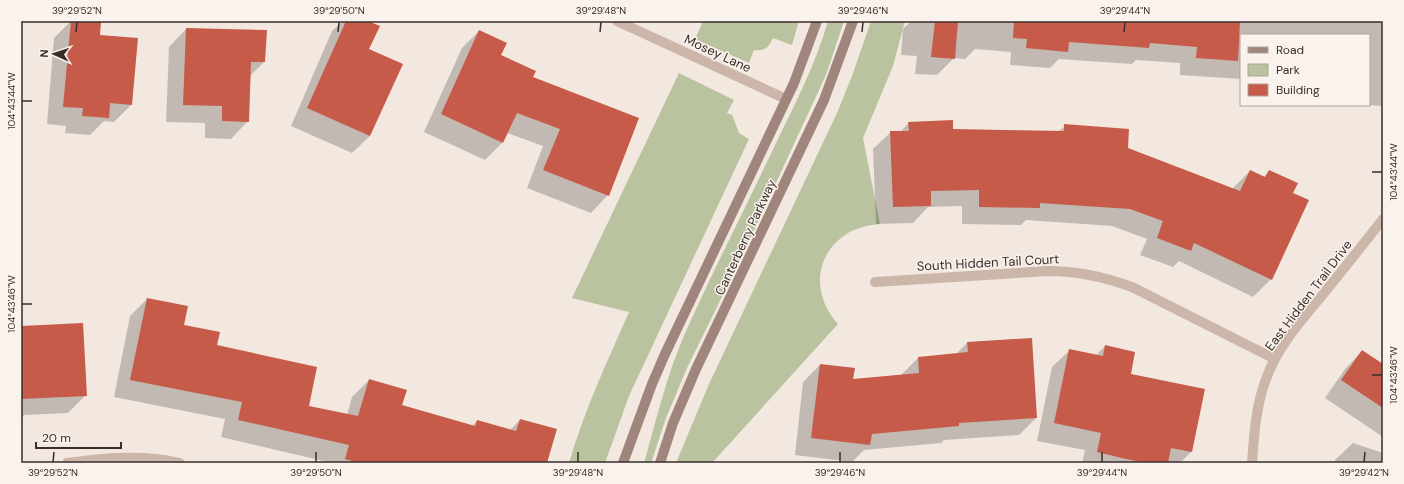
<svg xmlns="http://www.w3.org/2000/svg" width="1404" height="484" font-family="'DM Sans',sans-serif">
<rect width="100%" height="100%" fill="#f3e8df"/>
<g fill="#bac39f">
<path d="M703 21H799L792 45 773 38C768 48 766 51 754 50L749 63 695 39Z"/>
<path d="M828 21H844L826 75 743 254 687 368 666 418 651 463H644C656 421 666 378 683 338 712 272 746 207 777 141 796 102 816 63 828 21Z"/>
<path d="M871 21H905L893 66 863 138 880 224C868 225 855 228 845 235 813 257 813 297 838 324L712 463H676L709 384 837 113 852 76Z"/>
<path d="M679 73 734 100 727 113 732 115 739 133 749 139 629 396 605 463H569C584 411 607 362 629 312L572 298Z"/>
</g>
<g fill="#0003">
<path d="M71 21 100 23 99 36 131 105 114 122 104 121 90 135 65 133 66 126 47 124 54 38Z"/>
<path d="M343 21H365L368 49 370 136 352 153 291 126 332 31Z"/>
<path d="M911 21H1383V106L1369 105V35H1241V79L1180 75V63L1136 60 1132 64 1059 59 1050 68 1010 65 1011 52 975 49 965 59 954 58 937 75 915 74 917 56 901 55 903 29Z"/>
<path d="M186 29 264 62 249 77 248 121 231 139 205 138V123L166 122 169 47Z"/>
<path d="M479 31 500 56 532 77 608 195 591 213 527 188 543 146 507 133 502 143 485 160 424 132 462 48Z"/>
<path d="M909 123 952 130 1059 131 1065 126 1232 189 1250 171 1263 178 1269 172 1292 193 1271 279 1253 297 1179 261 1173 267 1140 255 1147 239 1112 226 1026 220 1021 225 962 224V206L928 207 913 223 876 224 873 149 891 132H900Z"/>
<path d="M147 299 183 325 216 346 308 407 347 415 352 397 369 380 401 406 472 426 477 421 510 430 520 420 546 463H332L221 437 225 419 114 397 130 316Z"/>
<path d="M21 327 86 395 68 413 24 415 21 418Z"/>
<path d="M967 343 1036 418 1019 435 944 440 941 443 864 450 852 462 795 455 803 382 820 365 854 368 852 380 901 375 918 358 956 354Z"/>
<path d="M1105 346 1130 374 1204 390 1191 452 1180 463H1082L1085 450 1037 441 1052 367 1070 350 1096 355Z"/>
<path d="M1362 351 1381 364 1383 361V437L1325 398 1345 369Z"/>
<path d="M1353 443 1383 453V463H1334L1335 460Z"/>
</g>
<g fill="#c65b4a">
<path d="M71 21 101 22 100 35 138 38 132 105 110 103 109 118 82 116 83 108 63 107Z"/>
<path d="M346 21H368L380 26 369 49 403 64 370 136 307 108Z"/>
<path d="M935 21H958L955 59 931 57Z"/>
<path d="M1014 21H1240L1238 61 1196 58 1197 47 1150 43 1149 48 1069 42 1068 52 1026 48 1027 39 1013 38Z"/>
<path d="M186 28 267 30 265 62H251L249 122 222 121V106L183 105Z"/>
<path d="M479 30 507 43 501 55 536 71 533 77 639 118 609 196 543 170 560 129 517 113 503 143 441 114Z"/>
<path d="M953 120V129L1064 131V124L1129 129 1128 148 1240 191 1250 170 1265 177 1269 170 1298 183 1293 193 1309 200 1272 280 1194 243 1191 251 1157 238 1163 221 1130 209 1040 203V208L979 207V190L931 191V206L893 207 890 131H909L908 122Z"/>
<path d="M147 298 188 306 184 325 220 332 217 345 317 367 309 406 358 416 369 379 407 390 402 405 475 426 477 420 516 431 520 419 557 429 547 463H359L345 459 349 445 238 420 242 402 130 380Z"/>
<path d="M83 323 87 396 21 399V326Z"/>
<path d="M1032 338 1037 418 959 423V426L872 434 870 445 811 438 820 364 855 368 853 379 919 373 918 357 968 352 967 342Z"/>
<path d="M1105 345 1135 352 1131 374 1205 389 1192 452 1171 448 1168 463H1146L1126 459 1097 452 1101 433 1054 423 1069 349 1103 356Z"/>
<path d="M1362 350 1383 364V408L1341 380Z"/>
</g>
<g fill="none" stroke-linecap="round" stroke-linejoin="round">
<g stroke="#ccb6aa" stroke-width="10">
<path d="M617 21 786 99"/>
<path d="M875 282 1048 271C1077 271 1105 277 1132 287L1275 359"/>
<path d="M67 463C105 458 142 454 180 463"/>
<path d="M1252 463C1254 435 1256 405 1266 379 1277 348 1299 323 1320 298 1341 272 1362 246 1383 219"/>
</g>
<g stroke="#9f857c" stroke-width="10">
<path d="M623 463 652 384 665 354 794 83 817 21"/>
<path d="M660 463 673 423 696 369 824 100 853 21"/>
</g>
</g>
<path fill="none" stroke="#392d2a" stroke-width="1.5" d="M76 32 77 22M338 32 339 22M600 32 601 22M862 32 863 22M1124 32 1125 22M22 101H32M1372 172H1382M22 304H32M1372 375H1382M53 462 54 452M316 462V452M578 462V452M840 462V452M1102 462V452M1364 462 1365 452"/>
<g text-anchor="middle" stroke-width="3" stroke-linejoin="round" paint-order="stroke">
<g font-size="13" fill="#392d2a" stroke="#faf2ec">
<text transform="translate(718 53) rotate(25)" y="5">Mosey Lane</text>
<text transform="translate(745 237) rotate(-65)" y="5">Canterberry Parkway</text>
<text transform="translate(988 262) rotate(-3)" y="5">South Hidden Tail Court</text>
<text transform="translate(1308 295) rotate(-53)" y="5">East Hidden Trail Drive</text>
</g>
</g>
<rect width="1404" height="484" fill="none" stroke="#faf2ec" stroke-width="44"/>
<rect x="1240" y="34" width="130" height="72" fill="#faf2ec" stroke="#ada39e"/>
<rect x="1248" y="47" width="20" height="6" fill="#9f857c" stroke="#ada39e"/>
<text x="1276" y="54" font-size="12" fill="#392d2a">Road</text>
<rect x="1248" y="64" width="20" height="12" fill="#bac39f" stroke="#ada39e"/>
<text x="1276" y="74" font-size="12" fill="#392d2a">Park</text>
<rect x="1248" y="84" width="20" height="12" fill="#c65b4a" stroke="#ada39e"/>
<text x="1276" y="94" font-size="12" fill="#392d2a">Building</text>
<g transform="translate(54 54) rotate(273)" stroke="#faf2ec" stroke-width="3" paint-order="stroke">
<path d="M0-3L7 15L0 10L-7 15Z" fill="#392d2a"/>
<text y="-6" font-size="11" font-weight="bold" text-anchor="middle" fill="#392d2a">N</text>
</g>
<path d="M36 442v6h85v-6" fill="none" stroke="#392d2a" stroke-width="2"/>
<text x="42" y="442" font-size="12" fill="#392d2a" stroke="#faf2ec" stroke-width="3" paint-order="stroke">20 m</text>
<rect x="22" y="22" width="1360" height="440" fill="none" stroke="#392d2a" stroke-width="1.5"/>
<g font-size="10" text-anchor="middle" fill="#392d2a">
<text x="77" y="14">39°29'52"N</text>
<text x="339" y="14">39°29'50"N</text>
<text x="601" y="14">39°29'48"N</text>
<text x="863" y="14">39°29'46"N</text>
<text x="1125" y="14">39°29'44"N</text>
<text transform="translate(11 101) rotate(-90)" y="4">104°43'44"W</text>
<text transform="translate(1393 172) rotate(-90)" y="4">104°43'44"W</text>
<text transform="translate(11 304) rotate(-90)" y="4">104°43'46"W</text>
<text transform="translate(1393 375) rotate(-90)" y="4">104°43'46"W</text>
<text x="53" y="476">39°29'52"N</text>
<text x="316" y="476">39°29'50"N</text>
<text x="578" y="476">39°29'48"N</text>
<text x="840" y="476">39°29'46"N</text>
<text x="1102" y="476">39°29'44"N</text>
<text x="1364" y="476">39°29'42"N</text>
</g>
</svg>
